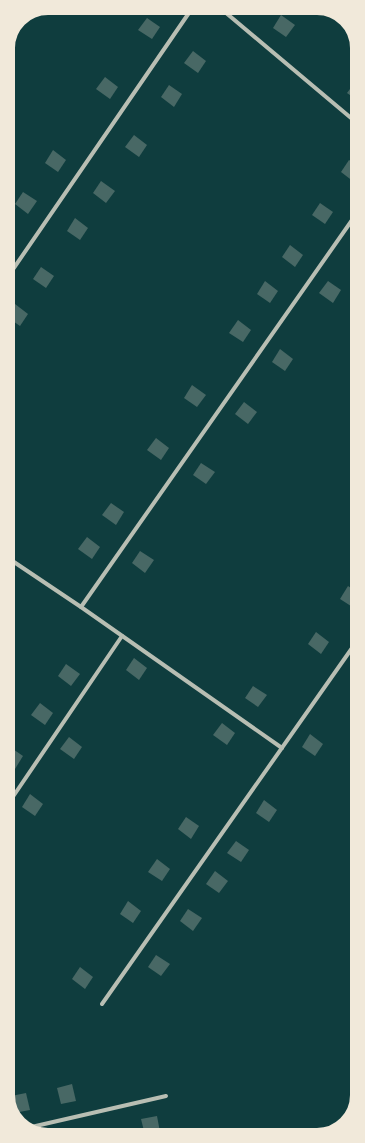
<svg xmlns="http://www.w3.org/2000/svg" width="365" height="1143" font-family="'Titillium Web',sans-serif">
<rect width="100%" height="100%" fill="#0f3d3e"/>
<g fill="#486865">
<path d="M281 15 295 25 286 37 273 28Z"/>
<path d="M147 18 160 27 152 39 138 30Z"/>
<path d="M193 51 206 61 198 73 184 63Z"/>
<path d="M105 77 118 87 110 99 96 89Z"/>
<path d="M356 81H357V100L347 93Z"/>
<path d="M169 85 182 94 174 107 161 97Z"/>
<path d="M134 135 147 145 139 157 125 147Z"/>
<path d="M53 150 66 160 58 172 45 163Z"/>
<path d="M349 160 357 165V178L354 182 341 172Z"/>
<path d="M101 181 115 191 106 203 93 193Z"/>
<path d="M23 192 37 201 28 214 15 204Z"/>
<path d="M320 203 333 212 325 224 312 215Z"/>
<path d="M75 218 88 228 80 240 67 231Z"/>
<path d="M290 245 303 255 295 267 282 257Z"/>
<path d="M41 267 54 276 46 288 33 279Z"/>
<path d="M265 281 278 291 270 303 257 294Z"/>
<path d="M328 281 341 290 333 303 319 293Z"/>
<path d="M15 304 28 314 20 326 7 317Z"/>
<path d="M238 320 251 330 243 342 229 333Z"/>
<path d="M280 349 293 359 285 371 272 362Z"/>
<path d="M192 385 206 395 197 407 184 398Z"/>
<path d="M244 402 257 412 248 424 235 414Z"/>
<path d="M156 438 169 448 161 460 147 450Z"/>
<path d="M201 463 215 472 206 484 193 475Z"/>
<path d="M111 503 124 512 116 525 102 515Z"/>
<path d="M87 537 100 547 92 559 78 549Z"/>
<path d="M140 551 154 560 145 573 132 563Z"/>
<path d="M348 586 357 592V602L354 608 340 599Z"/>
<path d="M316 632 329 642 321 654 308 644Z"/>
<path d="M134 658 147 668 139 680 126 670Z"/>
<path d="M66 664 80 674 71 686 58 676Z"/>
<path d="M357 667V680L351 676Z"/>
<path d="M253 686 267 695 258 707 245 698Z"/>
<path d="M40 703 53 713 45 725 31 715Z"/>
<path d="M222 723 235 733 227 745 213 735Z"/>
<path d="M310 734 323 744 315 756 302 747Z"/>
<path d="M69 737 82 747 74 759 60 749Z"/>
<path d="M10 747 23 756 15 769 8 764V750Z"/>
<path d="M30 794 43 804 35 816 22 807Z"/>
<path d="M264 800 277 810 269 822 256 813Z"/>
<path d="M186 817 199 826 191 839 178 829Z"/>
<path d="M236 841 249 850 241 862 227 853Z"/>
<path d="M157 859 170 869 162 881 148 872Z"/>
<path d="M215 871 228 881 219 893 206 884Z"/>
<path d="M128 901 141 911 133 923 120 914Z"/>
<path d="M188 909 202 918 193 931 180 921Z"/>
<path d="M156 955 170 964 161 976 148 967Z"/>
<path d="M80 967 93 977 85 989 72 979Z"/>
<path d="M72 1084 76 1101 61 1104 57 1088Z"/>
<path d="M26 1093 30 1110 14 1113 11 1096Z"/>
<path d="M157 1116 160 1132 145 1135 141 1119Z"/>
</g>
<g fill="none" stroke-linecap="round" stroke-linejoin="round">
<g stroke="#b8beb3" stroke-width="4">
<path d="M219 7 357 123"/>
<path d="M7 278 193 7"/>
<path d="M8 558 81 607 282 748"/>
<path d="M81 607 357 213"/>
<path d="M8 804 122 636"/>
<path d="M102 1004 357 641"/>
<path d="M27 1128 166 1096"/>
</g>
</g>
<path d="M0 0H365V1143H0ZM48 14H317A34 34 0 0 1 351 48V1095A34 34 0 0 1 317 1129H48A34 34 0 0 1 14 1095V48A34 34 0 0 1 48 14Z" fill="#f1e9da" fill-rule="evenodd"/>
<path fill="none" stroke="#f1e9da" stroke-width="2" d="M48 14H317A34 34 0 0 1 351 48V1095A34 34 0 0 1 317 1129H48A34 34 0 0 1 14 1095V48A34 34 0 0 1 48 14Z"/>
</svg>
